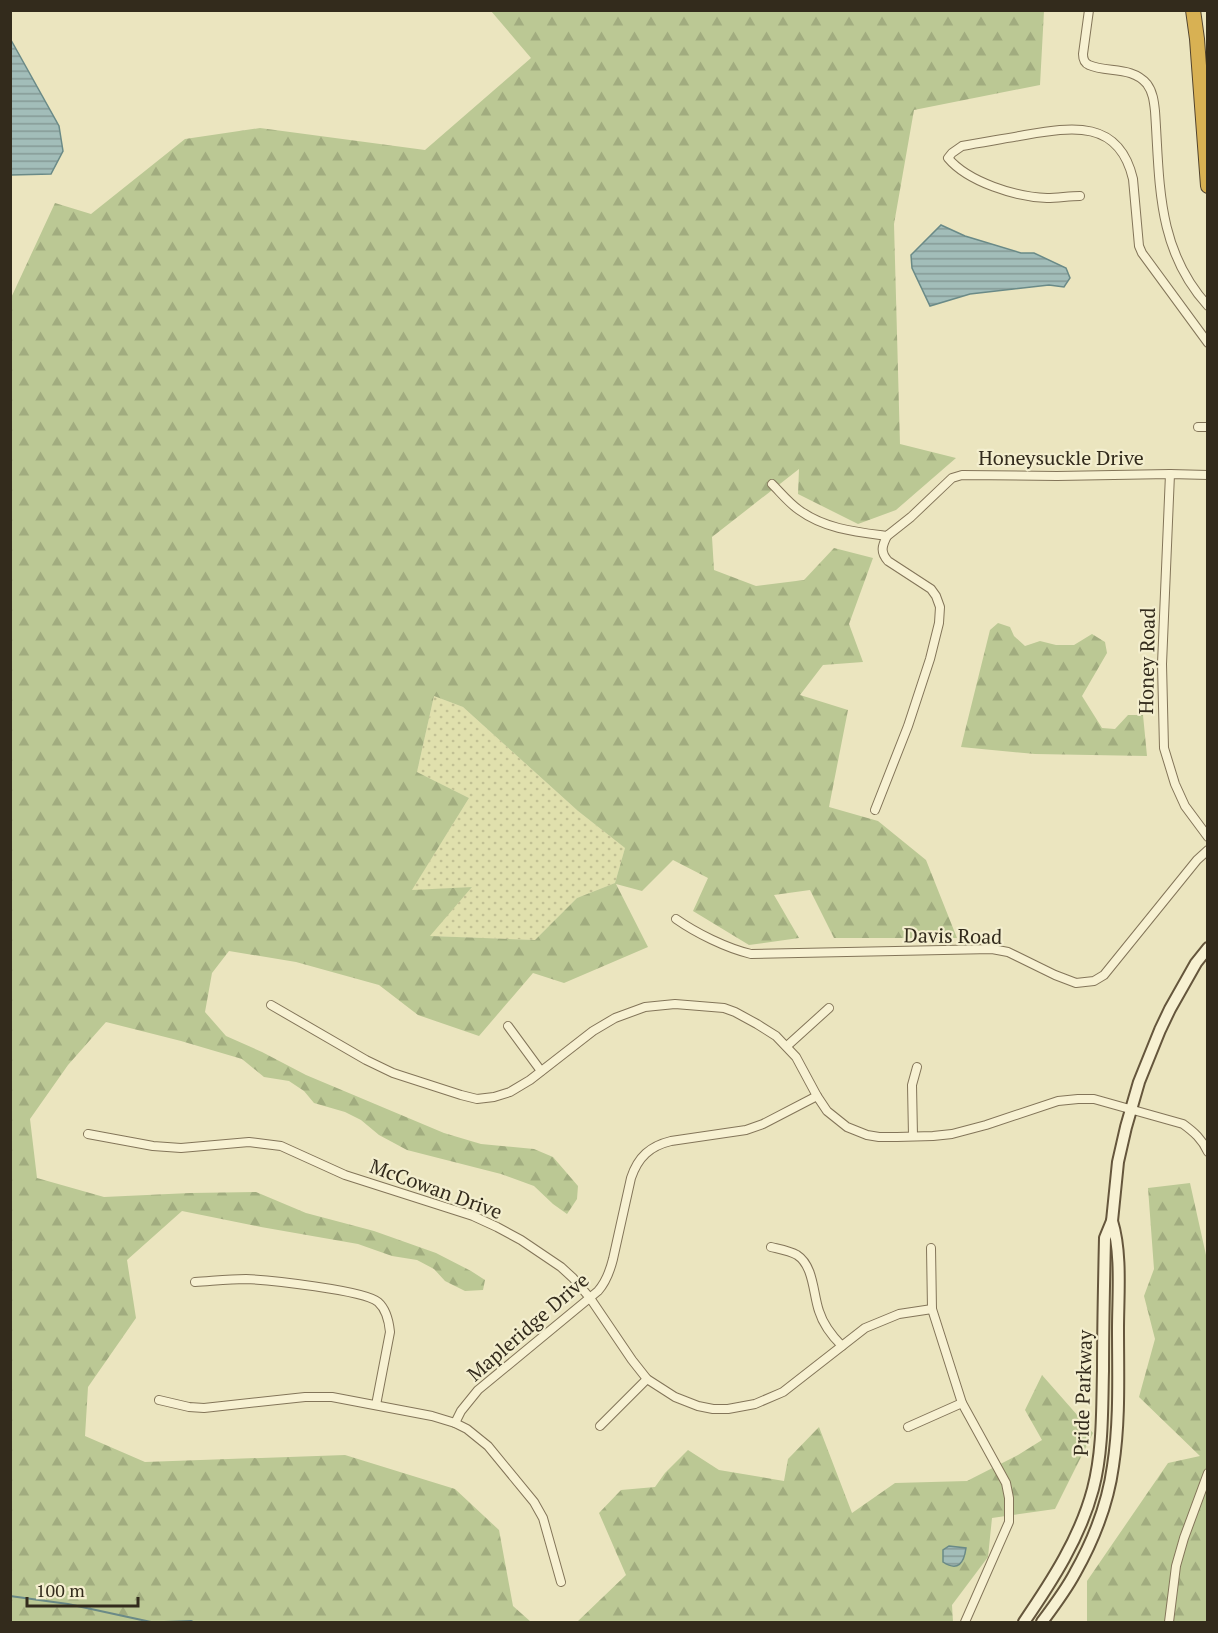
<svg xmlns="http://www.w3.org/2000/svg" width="1218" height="1633" font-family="'PT Serif',serif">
<defs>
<pattern id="farmland-dots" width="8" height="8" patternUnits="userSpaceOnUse" patternTransform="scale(1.5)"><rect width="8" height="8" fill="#e0e0ad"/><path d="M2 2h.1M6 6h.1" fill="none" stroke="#c1c094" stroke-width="1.8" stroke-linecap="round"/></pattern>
<pattern id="forest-firs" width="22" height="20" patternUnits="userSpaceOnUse" patternTransform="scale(1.5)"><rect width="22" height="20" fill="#bbc894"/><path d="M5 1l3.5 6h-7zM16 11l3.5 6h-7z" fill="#a1ac7f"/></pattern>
<pattern id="water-rules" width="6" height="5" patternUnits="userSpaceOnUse" patternTransform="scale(1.5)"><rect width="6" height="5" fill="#a2bdb9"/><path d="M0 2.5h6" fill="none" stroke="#859a96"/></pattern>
</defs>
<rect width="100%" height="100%" fill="#ebe5bf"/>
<path fill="url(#farmland-dots)" d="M434 696 463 707 578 811 625 848 615 883 577 898 535 940 429 936 472 887 411 891 469 798 417 772Z"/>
<g fill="url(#forest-firs)" fill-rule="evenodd">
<path d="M491 11H1044L1040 85 914 110 894 224 900 444 956 458 896 510 858 524 798 494 799 469 712 537 714 570 756 586 804 580 834 548 873 558 849 624 863 662 823 665 800 695 848 710 829 807 878 821 926 860 957 938H834L810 890 774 895 799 938 749 945 693 911 708 878 673 860 642 891 616 884 648 947 564 983 533 973 479 1036 418 1015 379 985 296 962 229 951 212 973 205 1012 226 1036 262 1052 306 1075 444 1133 481 1144 534 1149 553 1157 578 1186 577 1199 567 1214 553 1204 534 1186 501 1174 407 1150 379 1135 361 1120 345 1112 314 1103 304 1091 289 1081 264 1077 242 1059 181 1041 106 1022 68 1065 30 1119 37 1178 104 1197 190 1193 256 1192 306 1213 374 1231 436 1253 471 1271 485 1280 483 1290 465 1291 445 1281 434 1269 417 1260 392 1256 358 1244 261 1227 182 1211 127 1260 136 1318 88 1387 85 1436 145 1462 345 1455 455 1489 499 1530 513 1606 531 1622H11L10 300 55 203 91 214 185 139 260 128 425 150 531 58ZM434 696 463 707 578 811 625 848 615 883 577 898 535 940 430 936 472 887 412 890 469 798 417 772Z"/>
<path d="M998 623 1010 627 1014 636 1025 646 1040 641 1056 645H1074L1092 634 1105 642 1107 653 1082 696 1102 728 1115 729 1128 715H1143L1147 756 1035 754 961 747 990 630Z"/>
<path d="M1190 1183 1206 1255 1207 1622H1087V1581L1168 1463 1200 1456 1139 1397 1155 1339 1144 1296 1154 1269 1148 1188Z"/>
<path d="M1042 1375 1093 1433 1055 1509 992 1518 988 1557 952 1605 953 1622H577L626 1575 599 1513 621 1490 655 1487 665 1473 688 1450 719 1470 784 1481 788 1459 819 1427 852 1513 895 1483 967 1481 1018 1455 1042 1440 1025 1410Z"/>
</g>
<g fill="url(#water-rules)" stroke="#6a8a87" stroke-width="1.5">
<path d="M11 40 59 126 63 151 51 174 11 175Z"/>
<path d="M941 225 965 236 1021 253H1034L1066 268 1070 278 1064 287 1049 285 970 294 930 306 912 268 911 255Z"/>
<path d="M949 1546 966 1548C964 1563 958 1572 943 1562V1550Z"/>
</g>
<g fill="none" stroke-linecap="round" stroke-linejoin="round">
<g stroke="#6a8a87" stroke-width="2">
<path d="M10 1596 68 1604 151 1622"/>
<path d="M164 1622 191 1621 193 1622"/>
</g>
<g stroke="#837559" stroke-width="10">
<g id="minor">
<path d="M1089 10 1083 54C1083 59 1084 63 1089 65 1107 73 1132 66 1147 84 1153 92 1154 102 1155 111 1160 182 1156 249 1208 306"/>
<path d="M1080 196C1069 196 1058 198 1047 198 1016 197 968 182 948 158L952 153 962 146C983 142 1004 139 1025 135 1072 127 1119 119 1133 179L1139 246 1142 253 1208 343"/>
<path d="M1198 427H1208"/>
<path d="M1170 474 1162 664 1164 748 1175 784 1185 806 1208 837"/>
<path d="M772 484C781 493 789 503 799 510 825 529 856 532 887 536L911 517 952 478 962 475 1057 476 1170 474 1208 475"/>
<path d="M875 810 908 726 930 659 939 623 940 607 936 596 931 589 888 561C880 552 882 546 887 536"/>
<path d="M676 919C696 933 726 948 751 954L992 949 1008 952 1055 975 1076 983 1094 981 1104 975 1197 860 1208 850"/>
<path d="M271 1005 366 1060 393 1073 461 1095 477 1099 494 1097 510 1092 530 1080 593 1031 615 1018 645 1007 675 1004 724 1008 735 1012 757 1024 776 1036 796 1057 817 1096 827 1111 847 1127 867 1135 879 1137H897L933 1136 952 1134 986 1125 1058 1101 1078 1099H1094L1183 1124C1194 1132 1202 1139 1208 1152"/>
<path d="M508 1026 541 1071"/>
<path d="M787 1046 829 1008"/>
<path d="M88 1134 153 1146 181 1148 249 1142 281 1146 345 1175 473 1216 497 1227 521 1240 561 1267 573 1278 590 1298 632 1360 647 1379 675 1397 698 1406 713 1409H728L755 1404 783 1392 865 1328 899 1314 932 1309"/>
<path d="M913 1136 912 1085 917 1067"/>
<path d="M771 1247C779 1249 790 1251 797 1255 814 1266 813 1294 819 1311 823 1324 832 1336 842 1346"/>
<path d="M931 1248 932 1309 962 1403 1006 1483 1009 1498V1522L965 1622"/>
<path d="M195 1282C212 1281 229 1279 246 1279 268 1280 364 1290 378 1302 386 1309 389 1322 390 1332L376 1405"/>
<path d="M159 1400 189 1407 204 1408 305 1397H332L432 1416 455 1423 467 1429 488 1446 534 1502 543 1518 561 1582"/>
<path d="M455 1423 461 1411 478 1390 598 1291C606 1282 610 1271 613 1259L631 1178C638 1157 650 1146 671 1141L746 1130 763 1124 817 1096"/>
<path d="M600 1426 647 1379"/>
<path d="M908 1427 962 1403"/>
<path d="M1169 1622 1176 1566 1184 1538 1208 1473"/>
</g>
</g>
<g stroke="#65563c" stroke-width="14">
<g id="secondary">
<path d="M1024 1622C1052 1581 1080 1538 1093 1489 1103 1451 1102 1410 1103 1371 1103 1327 1104 1283 1105 1238L1112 1221 1118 1162 1126 1127 1139 1082 1160 1030 1170 1009 1196 963 1208 948"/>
<path d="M1042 1622C1054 1606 1066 1590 1075 1573 1093 1541 1108 1503 1113 1466 1120 1421 1118 1375 1118 1329 1118 1296 1122 1253 1112 1221"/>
</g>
</g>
<g stroke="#51432d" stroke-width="16">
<path id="motorway" d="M1193 10 1197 39 1208 186"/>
</g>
<use href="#minor" stroke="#f7f1d2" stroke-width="8"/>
<use href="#secondary" stroke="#f7f1d2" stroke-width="10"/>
<use href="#motorway" stroke="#d8b153" stroke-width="14"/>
</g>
<g text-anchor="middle" stroke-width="4.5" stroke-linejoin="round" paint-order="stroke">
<g font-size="20" fill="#332b1c" stroke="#f3eece">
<text x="1061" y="465">Honeysuckle Drive</text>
<text transform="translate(1147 661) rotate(-89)" y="7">Honey Road</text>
<text transform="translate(953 936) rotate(1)" y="7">Davis Road</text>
<text transform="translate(436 1189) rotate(20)" y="7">McCowan Drive</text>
<text transform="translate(528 1327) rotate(-41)" y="7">Mapleridge Drive</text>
<text transform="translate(1083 1393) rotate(-88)" y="7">Pride Parkway</text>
</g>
</g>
<rect width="1218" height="1633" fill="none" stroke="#332b1c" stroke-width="24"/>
<path d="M27 1597v9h111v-9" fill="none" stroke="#332b1c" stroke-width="3"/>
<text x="36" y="1597" font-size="18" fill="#332b1c" stroke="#f3eece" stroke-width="4.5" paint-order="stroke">100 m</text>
</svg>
